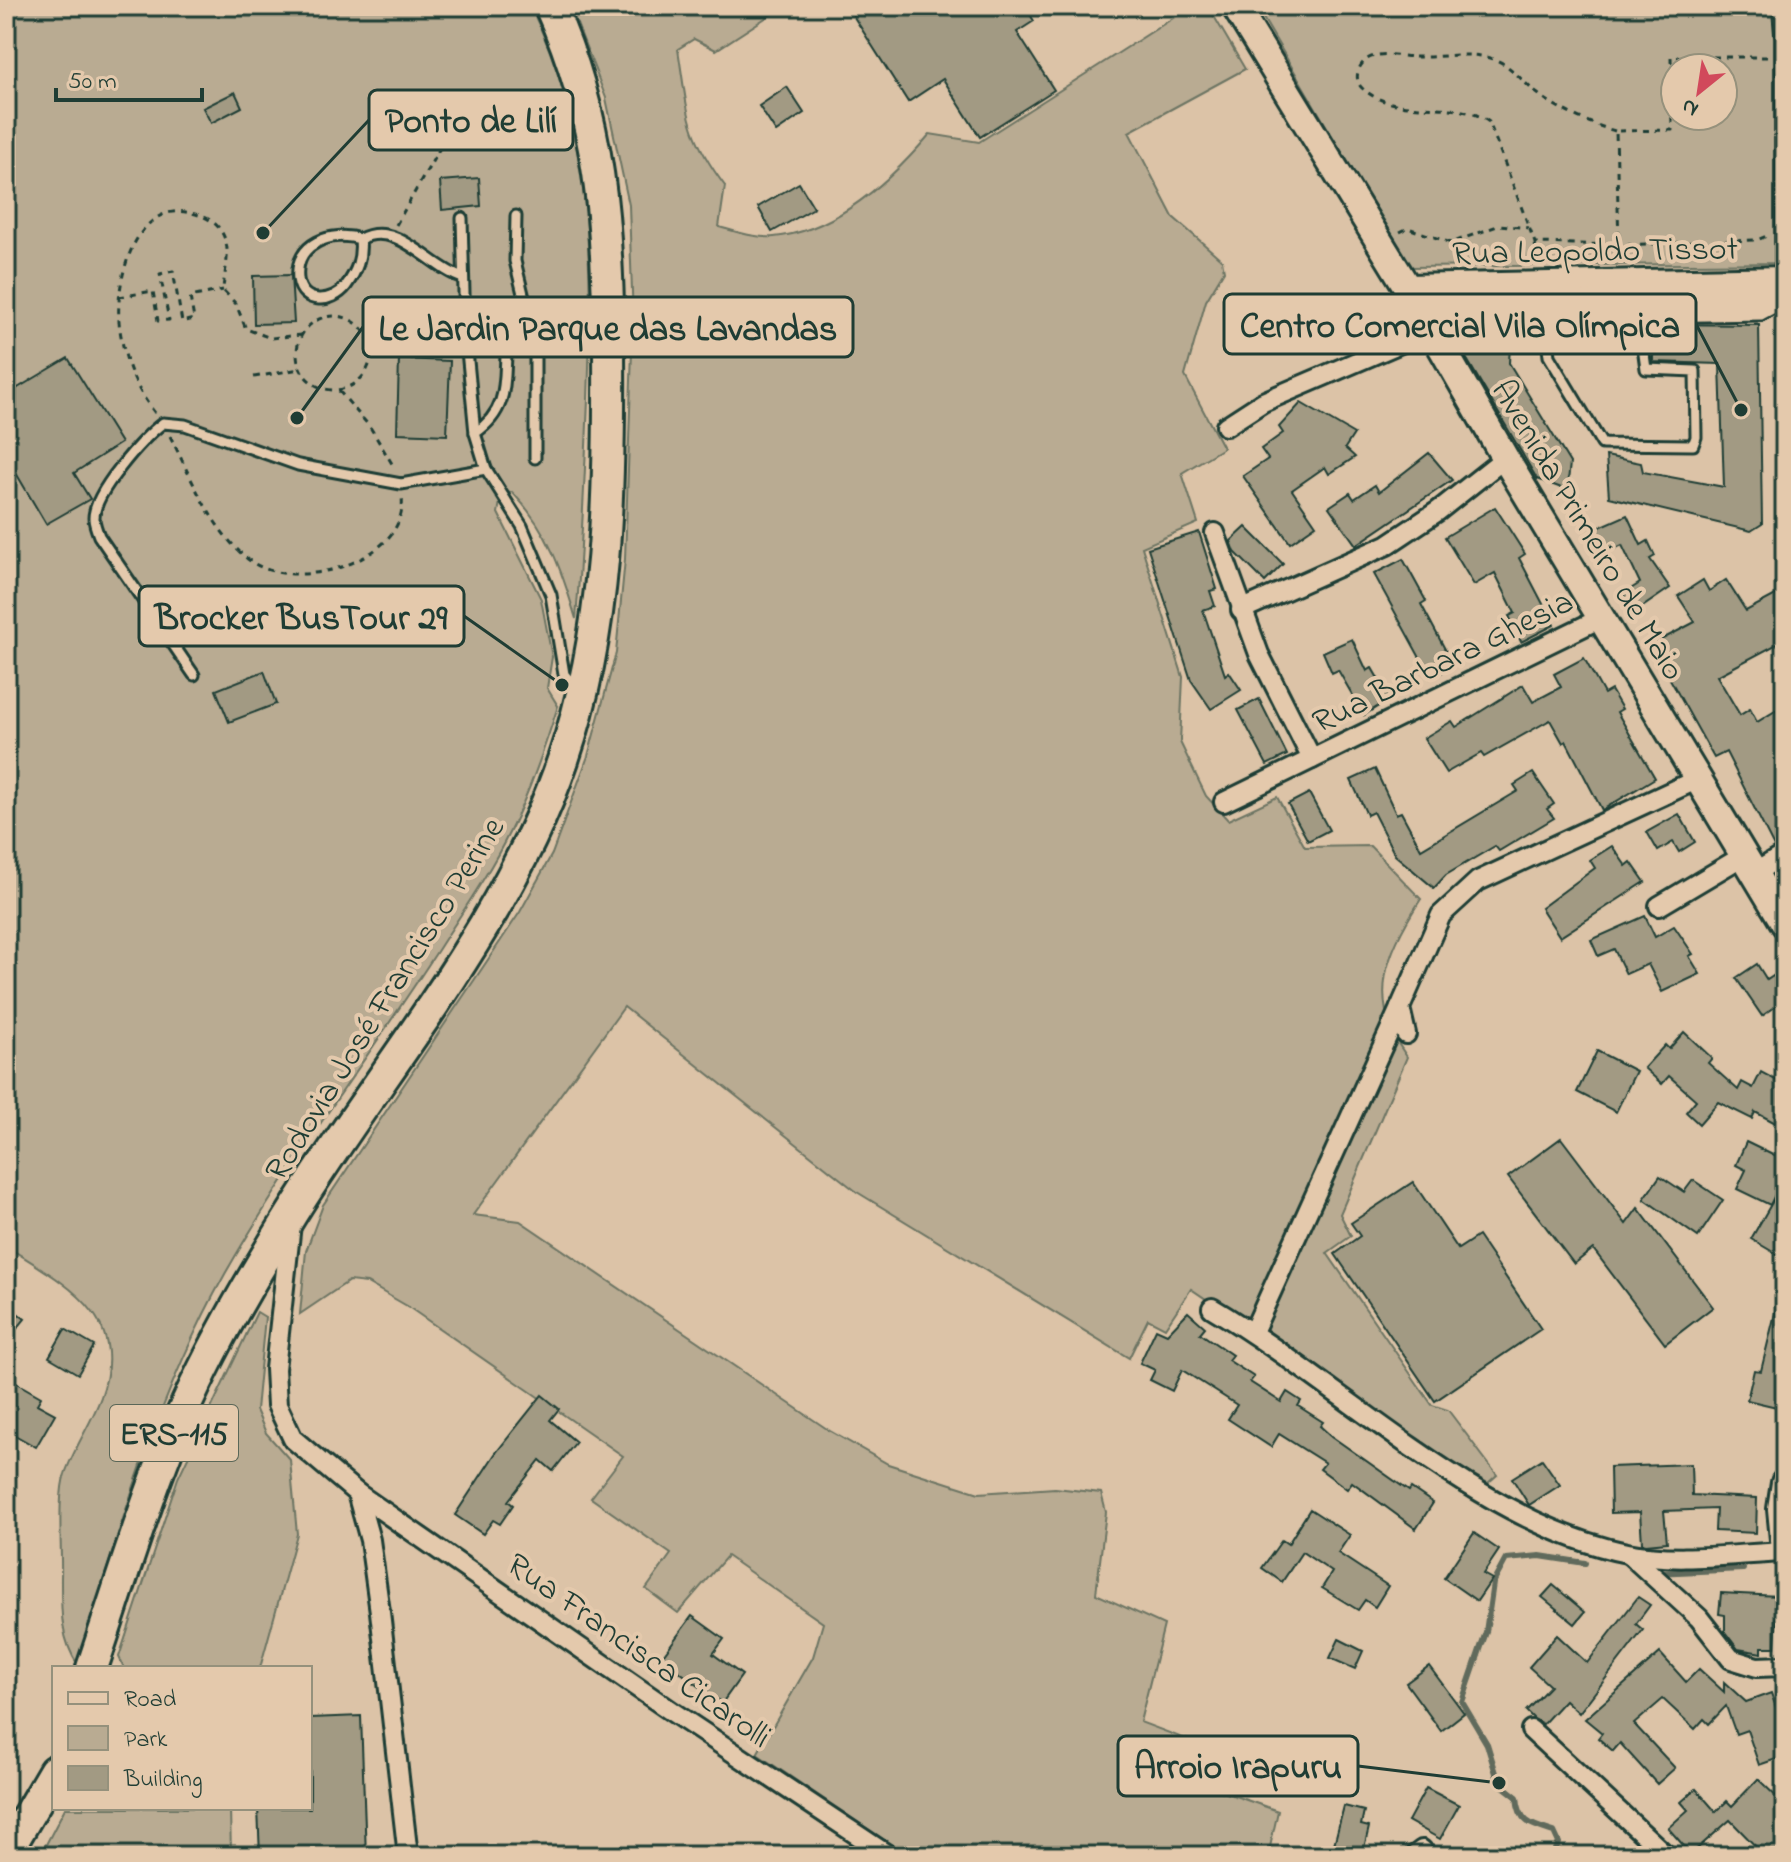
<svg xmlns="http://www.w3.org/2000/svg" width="1791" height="1862" font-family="'Indie Flower',sans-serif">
<rect width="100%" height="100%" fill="#dcc3a7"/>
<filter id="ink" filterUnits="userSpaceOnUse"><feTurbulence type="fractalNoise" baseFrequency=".0125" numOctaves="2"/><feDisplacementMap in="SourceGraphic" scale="16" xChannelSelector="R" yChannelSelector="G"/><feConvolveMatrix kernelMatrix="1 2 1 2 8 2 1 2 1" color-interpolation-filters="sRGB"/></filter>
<g filter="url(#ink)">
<g fill="#b9ab92" stroke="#6c7463" stroke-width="2" fill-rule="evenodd">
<path d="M6 6H530C592 129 593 265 588 399 585 473 582 546 576 619 562 571 548 529 512 492L501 496 498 513 541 599 552 657 547 688 558 706C544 749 530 791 510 831 490 872 463 911 438 950 368 1058 289 1162 225 1274 158 1394 117 1534 78 1665 60 1639 61 1608 61 1578 62 1553 57 1495 65 1474 74 1448 91 1424 101 1397 131 1315 65 1284 6 1246Z"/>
<path d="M570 6H784L716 50 694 39 678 49C688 112 686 134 725 186L719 227C735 231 757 239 774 237 837 231 891 180 930 134L979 142 1192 6H1208L1245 69 1129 132 1173 217 1222 260 1224 271 1206 301 1185 376 1223 448 1182 473 1198 523 1142 547 1183 677 1180 742 1206 796 1228 820 1277 797 1305 847 1370 846 1421 899C1386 952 1366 1001 1407 1057L1340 1214 1351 1236 1327 1253 1432 1405 1448 1410 1497 1475 1488 1483 1422 1445 1191 1289 1165 1328 1148 1319 1129 1358 857 1192 624 1007 473 1215 520 1221 830 1431 888 1464 979 1493 1055 1488 1101 1493 1106 1512 1096 1594 1164 1625 1140 1722 1204 1746 1195 1782 1278 1811 1268 1856H908L757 1754 813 1657 823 1623 727 1556 678 1613 646 1589 671 1554 591 1498 623 1456 407 1306 367 1283 349 1281 300 1314 306 1251 323 1205 520 912 552 854 588 756 616 653 625 559 633 321 629 205 606 98Z"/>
<path d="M1256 6H1785V263L1409 267ZM1675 68H1723V116H1675Z"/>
<path d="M257 1312 265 1317 256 1410 266 1433 290 1460 297 1534 260 1668H124L119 1657 178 1478Z"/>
<path d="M65 1808H230L231 1856H40Z"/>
</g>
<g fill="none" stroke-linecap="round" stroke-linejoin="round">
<g stroke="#606b5c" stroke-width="6">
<path d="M1656 1573 1743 1569"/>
<path d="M1553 1856 1559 1843 1554 1832C1531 1825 1519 1823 1517 1797L1499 1783 1487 1744 1462 1702 1486 1632 1493 1583 1506 1559 1540 1556 1585 1563"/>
</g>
</g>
<g fill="#a29a83" stroke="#1f3d34" stroke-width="2">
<path d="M847 6H1025L1034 21 1017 32 1054 90 980 137 943 79 908 102Z"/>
<path d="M787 87 804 113 776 132 759 106Z"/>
<path d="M235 92 242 107 211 123 203 108Z"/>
<path d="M479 178 481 206 442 210 440 181Z"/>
<path d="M799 183 814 208 772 232 758 207Z"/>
<path d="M291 275 294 323 254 324 253 276Z"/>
<path d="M1653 324 1759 325 1762 524 1751 531 1609 497 1606 456 1641 463 1643 472 1724 487 1720 364 1653 362Z"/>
<path d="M1511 326 1509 363 1570 463 1567 490 1537 479 1451 332Z"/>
<path d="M68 358 121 443 74 473 90 499 46 524 6 456V395Z"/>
<path d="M399 359 450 361 447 435 397 433Z"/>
<path d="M1301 403 1354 434 1345 448 1355 457 1329 474 1325 467 1292 490 1316 525 1290 543 1243 476 1268 459 1261 449 1283 433 1279 427Z"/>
<path d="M1429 453 1452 480 1356 545 1329 507 1350 493 1354 499 1375 485 1379 492Z"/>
<path d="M1495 507 1525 554 1519 558 1554 625 1521 642 1509 616 1515 613 1495 573 1474 585 1445 537Z"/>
<path d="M1627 515 1641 545 1648 541 1655 556 1650 559 1670 588 1635 612 1623 594 1640 583 1622 545 1604 554 1593 530Z"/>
<path d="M1246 527 1283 564 1265 582 1235 552 1231 541Z"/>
<path d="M1199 532 1217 589 1210 591 1215 606 1203 610 1225 675 1229 672 1241 690 1211 709 1191 680 1148 548Z"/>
<path d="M1403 559 1426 601 1421 604 1454 666 1431 678 1374 574Z"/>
<path d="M1703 580 1709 591 1726 580 1746 611 1785 590V640L1717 676 1740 715 1750 709 1757 722 1785 705V842L1774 847 1726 752 1714 758 1651 645 1695 622 1678 596Z"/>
<path d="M1352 639 1367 671 1372 668 1390 699 1364 715 1338 670 1332 673 1323 652Z"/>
<path d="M1584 658 1604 694 1611 690 1622 709 1617 712 1655 778 1602 810 1566 741 1563 743 1550 720 1484 757 1481 753 1446 773 1424 738 1452 721 1456 727 1523 685 1533 702 1561 687 1554 674Z"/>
<path d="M264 671 276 704 229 722 216 690Z"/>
<path d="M1259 699 1287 755 1267 765 1238 710Z"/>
<path d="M1375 769 1396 814 1401 812 1421 849 1518 791 1514 785 1533 773 1554 804 1547 809 1554 818 1499 851 1495 846 1446 875 1434 888 1395 855 1373 812 1367 815 1351 780Z"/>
<path d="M1309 793 1329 830 1308 841 1288 804Z"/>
<path d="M1679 814 1695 842 1679 852 1673 842 1658 851 1647 832Z"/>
<path d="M1612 846 1626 866 1631 862 1645 882 1560 937 1541 908 1595 868 1590 860Z"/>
<path d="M1645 916 1655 937 1674 926 1693 954 1689 956 1700 974 1662 992 1648 964 1626 974 1614 949 1598 956 1591 940Z"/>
<path d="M1757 964 1767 980 1785 968V1000L1762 1016 1736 978Z"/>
<path d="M1684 1032 1712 1058 1708 1063 1738 1090 1742 1082 1753 1088 1761 1072 1785 1085V1128L1755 1112 1752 1119 1718 1102 1699 1124 1686 1112 1696 1100 1669 1076 1662 1084 1644 1068 1665 1045 1669 1049Z"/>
<path d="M1597 1051 1636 1071 1616 1112 1577 1092Z"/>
<path d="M1561 1138 1626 1224 1638 1208 1713 1307 1665 1344 1593 1249 1574 1264 1508 1177Z"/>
<path d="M1746 1142 1785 1161V1174L1770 1205 1737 1189 1746 1170 1736 1165Z"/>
<path d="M1660 1176 1684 1192 1693 1180 1723 1200 1698 1237 1644 1199Z"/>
<path d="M1785 1180V1259L1751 1239Z"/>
<path d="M1413 1182 1458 1249 1478 1236 1541 1329 1435 1401 1335 1254 1360 1236 1351 1223Z"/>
<path d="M1779 1297 1785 1298V1409L1747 1400 1754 1370 1761 1371Z"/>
<path d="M6 1304 25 1319 6 1342Z"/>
<path d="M1188 1312 1205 1327 1200 1333 1232 1355 1228 1360 1254 1377 1250 1382 1281 1402 1287 1392 1301 1401 1298 1406 1323 1422 1320 1426 1331 1436 1409 1491 1411 1488 1433 1503 1416 1529 1352 1482 1347 1489 1320 1469 1325 1463 1279 1434 1271 1447 1228 1419 1237 1405 1182 1370 1172 1391 1150 1380 1155 1370 1140 1363 1156 1329 1167 1334Z"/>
<path d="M65 1329 94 1346 78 1374 49 1357Z"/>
<path d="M6 1377 41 1397 37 1404 55 1414 36 1447 6 1430Z"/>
<path d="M542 1395 559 1409 550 1420 576 1442 553 1471 540 1460 508 1501 513 1505 500 1524 493 1520 483 1534 455 1515 495 1454Z"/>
<path d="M1542 1459 1560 1485 1529 1505 1512 1478Z"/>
<path d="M1691 1464 1692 1495 1757 1498 1756 1533 1715 1531 1716 1509 1664 1511 1667 1542 1646 1544 1642 1543 1640 1512 1611 1513 1610 1467Z"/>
<path d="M1310 1509 1350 1535 1338 1553 1388 1586 1375 1607 1365 1600 1358 1610 1322 1588 1332 1572 1302 1552 1282 1582 1262 1568 1282 1540 1288 1544Z"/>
<path d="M1474 1533 1499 1550 1483 1574 1492 1579 1477 1601 1444 1578Z"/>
<path d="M1553 1585 1585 1612 1575 1624 1542 1597Z"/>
<path d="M1721 1593 1778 1596 1775 1647H1762V1653L1738 1649 1725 1632V1615L1719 1614Z"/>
<path d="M1638 1597 1650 1605 1636 1624 1643 1630 1579 1713 1565 1700 1543 1724 1534 1719 1526 1711 1550 1686 1529 1667 1557 1635 1587 1663Z"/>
<path d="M692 1616 724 1639 713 1654 742 1675 722 1703 661 1658Z"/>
<path d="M1339 1639 1363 1651 1355 1669 1330 1658Z"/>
<path d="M1660 1653 1686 1682 1699 1669 1724 1692V1682L1746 1702 1771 1693 1782 1725 1785 1724V1756L1759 1765 1747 1730 1736 1734 1726 1706 1709 1724 1704 1719 1695 1729 1663 1699 1634 1724 1675 1768 1657 1784 1620 1743 1613 1751 1598 1738 1602 1733 1585 1719Z"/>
<path d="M1429 1666 1464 1713 1441 1731 1406 1683Z"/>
<path d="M361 1716 366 1856H260L258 1808H310V1718Z"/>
<path d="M1758 1779 1785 1805V1856H1765L1730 1820 1691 1854 1668 1828 1688 1810 1681 1802 1696 1789 1716 1812 1727 1801 1732 1806Z"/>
<path d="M1426 1788 1459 1805 1440 1839 1408 1821Z"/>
<path d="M1344 1806 1364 1811 1361 1825 1369 1827 1364 1848 1377 1851 1376 1856H1331Z"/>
</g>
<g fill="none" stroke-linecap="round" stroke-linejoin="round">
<g stroke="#1f3d34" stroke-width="15">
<g id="service">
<path d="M1778 6 1781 38V278"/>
<path d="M516 216 515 261 535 343V458"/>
<path d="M462 218 465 330 475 433 486 469 522 526 551 595 564 674 577 690"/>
<path d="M360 239C362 258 357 271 346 286 333 303 302 306 298 279 294 243 332 230 360 239 398 219 430 268 463 278"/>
<path d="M1544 314 1549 356 1602 444 1693 445 1696 437 1695 371 1646 369 1643 347 1646 314"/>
<path d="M1545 319 1761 315 1774 308"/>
<path d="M475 433C518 404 499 366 510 324 512 316 519 309 524 303"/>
<path d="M194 675 99 536C97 531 94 523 94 518 94 492 143 438 163 423L185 425 298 465 401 484 486 469"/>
</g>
</g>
<g stroke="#1f3d34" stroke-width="24">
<g id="minor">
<path d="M1226 426 1263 402 1431 330"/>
<path d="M1215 533 1259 654 1312 759"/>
<path d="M1241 610 1387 545 1438 511 1505 458"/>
<path d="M1224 802 1601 618"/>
<path d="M1753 874 1785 854"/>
<path d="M1659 906 1743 856"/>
<path d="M1406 1034 1400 1008 1441 915 1478 881 1698 779"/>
<path d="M291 1224 275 1369 277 1405 293 1439 357 1493 370 1540 380 1612 408 1856"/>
<path d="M1212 1308C1341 1384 1480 1524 1627 1553 1679 1563 1733 1554 1785 1552"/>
<path d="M1253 1332 1400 1008"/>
<path d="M357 1493 674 1713 889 1856"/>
<path d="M1629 1554 1699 1618 1731 1659 1757 1667 1785 1666"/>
<path d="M1531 1730 1667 1856"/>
<path d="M1414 1856 1422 1850"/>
</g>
</g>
<g stroke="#1f3d34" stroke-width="30">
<g id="tertiary">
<path d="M1407 287 1785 279"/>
<path d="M1418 306 1785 301"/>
</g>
</g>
<g stroke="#1f3d34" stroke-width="32">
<g id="secondary">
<path d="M1235 6 1407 287 1505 458 1785 924"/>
<path d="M1785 1483 1781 1509 1785 1550"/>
</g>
</g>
<g stroke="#1f3d34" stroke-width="36">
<g id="primary">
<path d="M92 1668C115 1600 136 1530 162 1463 194 1377 242 1294 291 1215 383 1066 506 928 563 760 608 629 610 487 609 350 607 226 602 121 550 6"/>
<path d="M6 1853 54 1771"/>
</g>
</g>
<g stroke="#1f3d34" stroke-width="3" stroke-dasharray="6 6" stroke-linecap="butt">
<path d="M1767 57H1671L1672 130 1616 131 1619 245 1757 240 1767 236"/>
<path d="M1615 131C1590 124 1559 110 1538 94 1524 84 1512 66 1496 60 1469 50 1444 58 1417 57 1403 57 1382 51 1369 58 1358 64 1353 79 1362 88 1397 120 1454 96 1489 122L1535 243 1619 245"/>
<path d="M396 225 441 146"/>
<path d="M1400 232 1408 228 1451 243 1500 225 1529 228"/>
<path d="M1535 243 1538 263"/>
<path d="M119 297 153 291 158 321 169 320 160 274 173 271 182 322 194 319 190 297 223 290"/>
<circle cx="334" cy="353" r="37"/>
<path d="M371 348 386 335 450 331"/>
<path d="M254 377 300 369"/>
<path d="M339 391 370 427 394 467"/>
<path d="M155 413C135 388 125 362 120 330 113 287 133 199 191 213 201 215 215 220 221 231 233 250 224 270 223 290L236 304 246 329 271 338 301 335"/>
<path d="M170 436C191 477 211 530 249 560 294 595 409 561 402 497"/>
</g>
<use href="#service" stroke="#e4c9ac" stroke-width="9"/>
<use href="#minor" stroke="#e4c9ac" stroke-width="18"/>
<use href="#tertiary" stroke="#e4c9ac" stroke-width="24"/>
<use href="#secondary" stroke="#e4c9ac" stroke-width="26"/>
<use href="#primary" stroke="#e4c9ac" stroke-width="30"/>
</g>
</g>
<g text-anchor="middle" stroke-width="8" stroke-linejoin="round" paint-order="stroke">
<rect fill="#e4c9ac" stroke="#5a6758" stroke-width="2" x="110" y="1405" width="128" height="56" rx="6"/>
<g font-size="32" font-weight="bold" fill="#1f3d34">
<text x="174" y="1444">ERS-115</text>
</g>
<g font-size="34" fill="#1f3d34" stroke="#e4c9ac">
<text transform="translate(1595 249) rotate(-1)" y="12">Rua Leopoldo Tissot</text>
<text transform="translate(1590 529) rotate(59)" y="12">Avenida Primeiro de Maio</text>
<text transform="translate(1442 660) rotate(-26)" y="12">Rua Barbara Ghesia</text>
<text transform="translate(383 998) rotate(-58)" y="12">Rodovia José Francisco Perine</text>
<text transform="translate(640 1649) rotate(35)" y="12">Rua Francisca Cicarolli</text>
</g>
</g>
<path fill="none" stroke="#1f3d34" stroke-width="3" d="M263 233L369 120M1741 410L1696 324M297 418L363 327M562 685L464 616M1499 1783L1358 1766"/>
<g fill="#1f3d34" stroke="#e4c9ac" stroke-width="3">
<circle cx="263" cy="233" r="8"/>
<circle cx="1741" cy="410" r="8"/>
<circle cx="297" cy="418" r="8"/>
<circle cx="562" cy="685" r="8"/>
<circle cx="1499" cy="1783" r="8"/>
</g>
<g fill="#e4c9ac" stroke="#1f3d34" stroke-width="3">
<rect x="369" y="90" width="204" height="60" rx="8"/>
<rect x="1224" y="294" width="472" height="60" rx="8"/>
<rect x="363" y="297" width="490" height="60" rx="8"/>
<rect x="139" y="586" width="325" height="60" rx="8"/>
<rect x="1118" y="1736" width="240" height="60" rx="8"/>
</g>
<g font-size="36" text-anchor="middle" font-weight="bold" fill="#1f3d34">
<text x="471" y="132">Ponto de Lilí</text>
<text x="1460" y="337">Centro Comercial Vila Olímpica</text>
<text x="608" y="340">Le Jardin Parque das Lavandas</text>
<text x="301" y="629">Brocker BusTour 29</text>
<text x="1238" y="1778">Arroio Irapuru</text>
</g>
<rect width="1791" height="1862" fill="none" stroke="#e4c9ac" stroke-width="32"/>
<rect x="16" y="16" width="1759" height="1830" fill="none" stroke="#1f3d34" stroke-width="3" filter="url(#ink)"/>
<rect x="52" y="1666" width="260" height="144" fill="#e4c9ac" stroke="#95917c" stroke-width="2"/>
<rect x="68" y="1692" width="40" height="12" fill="#e4c9ac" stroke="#95917c" stroke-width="2"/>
<text x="124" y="1706" font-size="24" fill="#1f3d34">Road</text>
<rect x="68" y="1726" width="40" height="24" fill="#b9ab92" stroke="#95917c" stroke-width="2"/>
<text x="124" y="1746" font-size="24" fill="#1f3d34">Park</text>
<rect x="68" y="1766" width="40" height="24" fill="#a29a83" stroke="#95917c" stroke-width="2"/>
<text x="124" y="1786" font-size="24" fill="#1f3d34">Building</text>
<g transform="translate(1699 92) rotate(210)"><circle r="38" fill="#e4c9ac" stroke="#95917c" stroke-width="2"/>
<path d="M0-6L14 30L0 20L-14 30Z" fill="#d1495b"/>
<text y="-12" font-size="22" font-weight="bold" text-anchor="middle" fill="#1f3d34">N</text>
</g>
<path d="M56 88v12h146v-12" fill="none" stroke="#1f3d34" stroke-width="4"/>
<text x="68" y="88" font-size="24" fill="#1f3d34" stroke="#e4c9ac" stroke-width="6" paint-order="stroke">50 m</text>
</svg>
